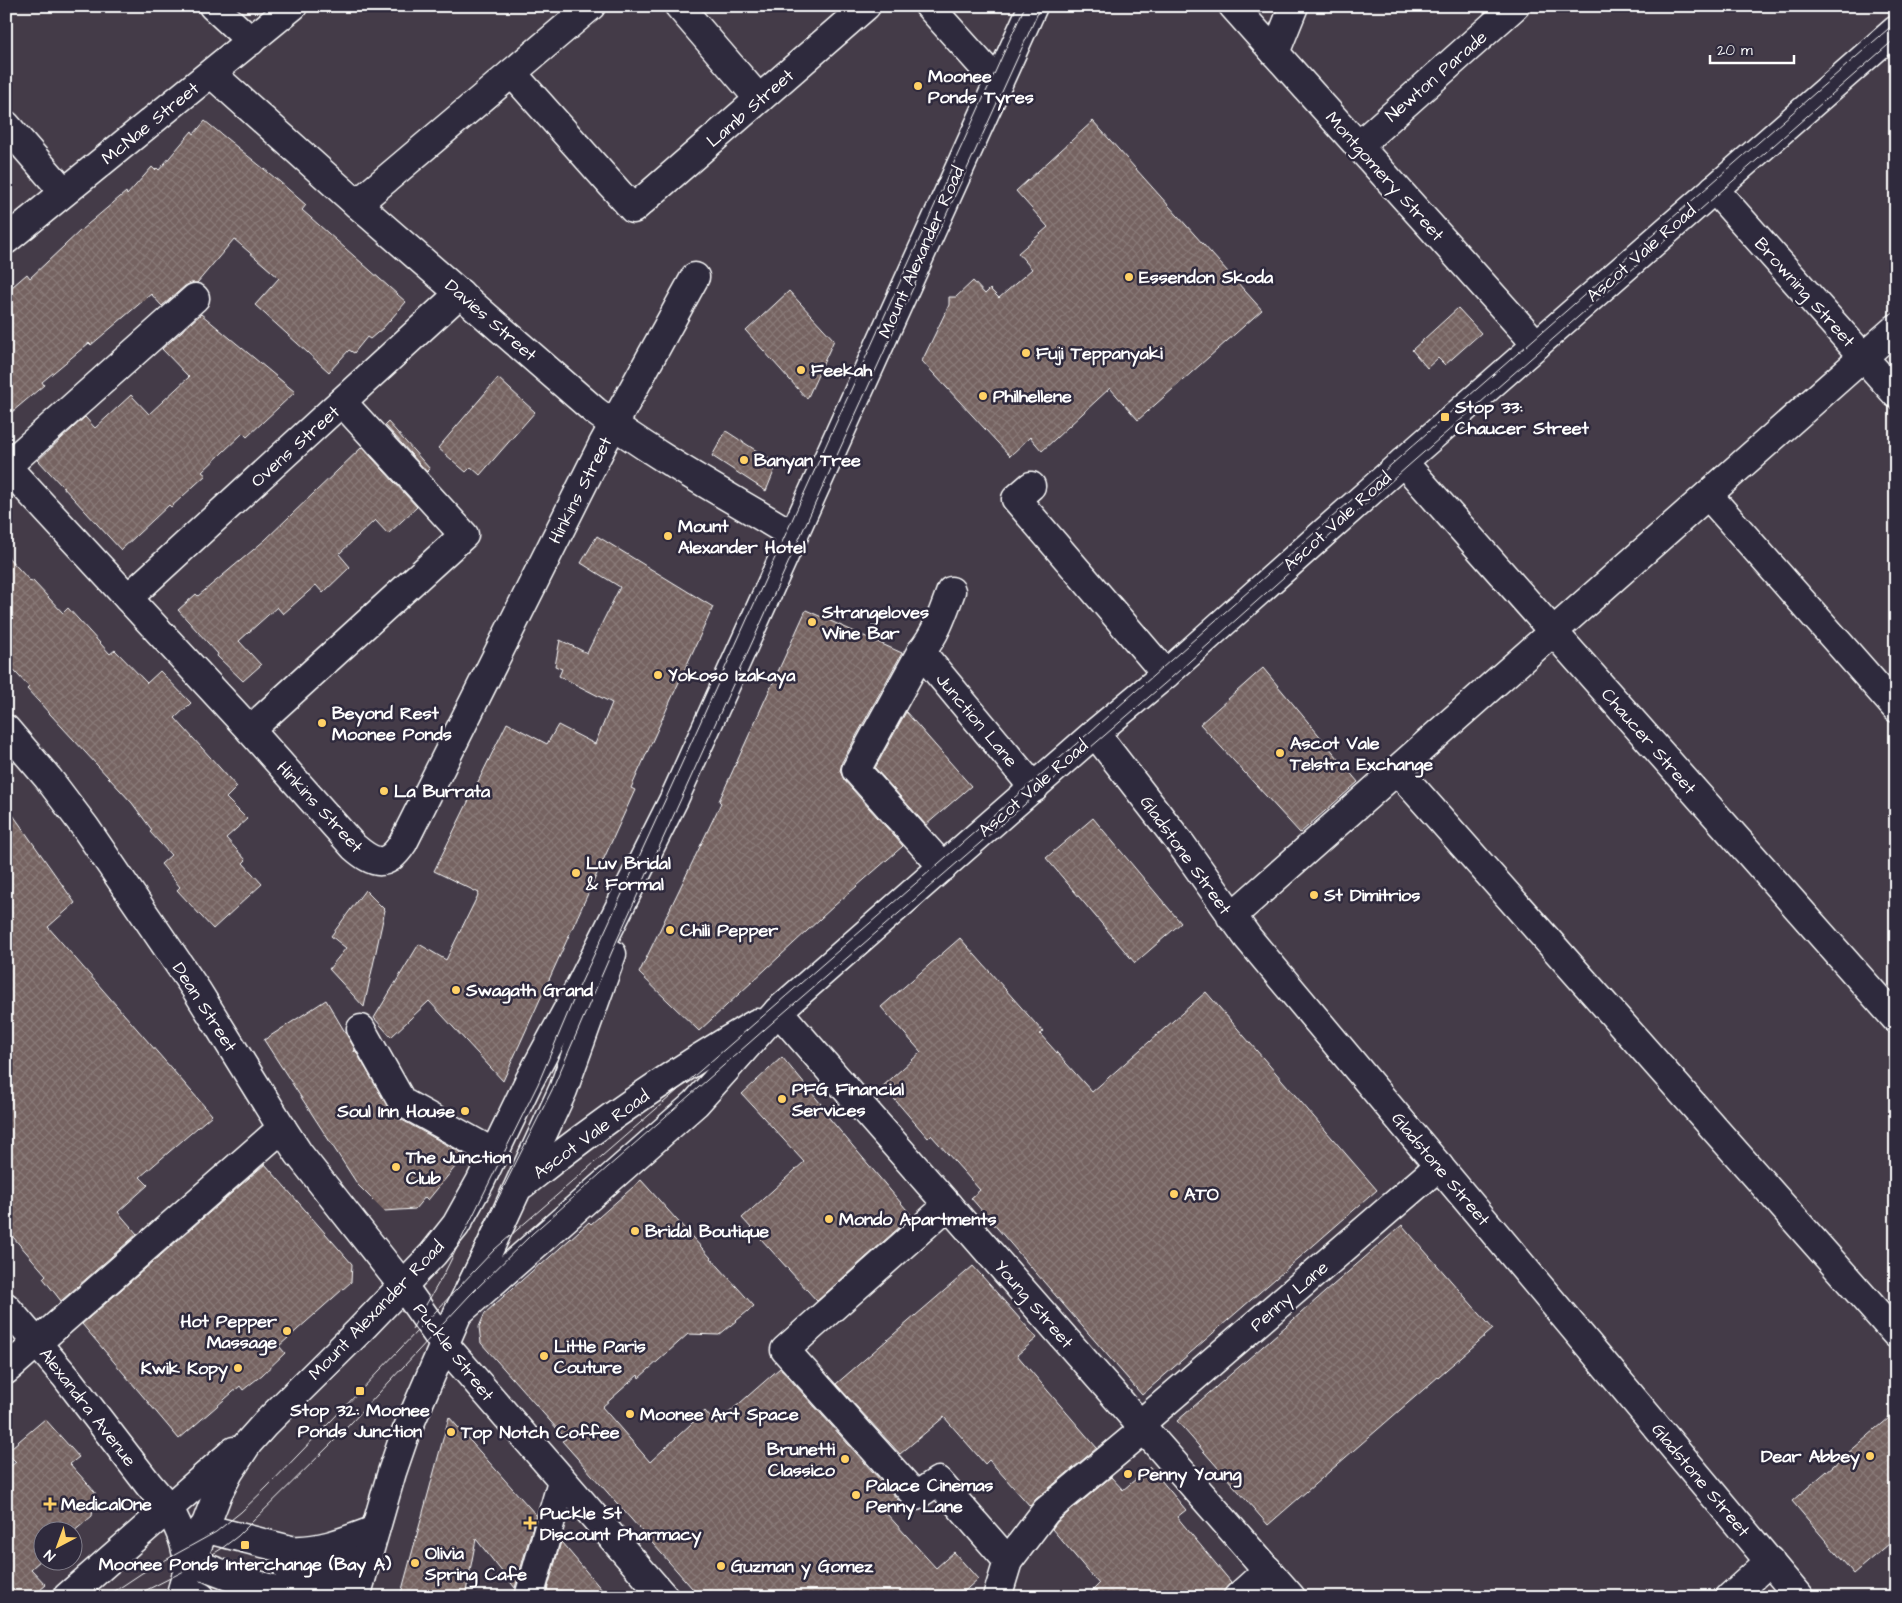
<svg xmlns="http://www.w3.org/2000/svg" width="1902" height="1603" font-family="'Architects Daughter',sans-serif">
<defs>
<pattern id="building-cross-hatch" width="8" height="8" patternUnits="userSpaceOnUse" patternTransform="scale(1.25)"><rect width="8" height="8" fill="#746260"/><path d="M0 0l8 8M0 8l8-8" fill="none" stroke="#897a78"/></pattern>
</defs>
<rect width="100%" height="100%" fill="#443b48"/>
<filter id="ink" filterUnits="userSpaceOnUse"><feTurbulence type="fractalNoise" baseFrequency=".02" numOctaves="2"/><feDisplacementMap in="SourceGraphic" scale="10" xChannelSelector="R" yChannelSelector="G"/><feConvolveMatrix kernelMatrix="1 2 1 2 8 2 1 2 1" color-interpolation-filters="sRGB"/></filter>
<g filter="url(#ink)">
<g fill="url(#building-cross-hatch)" stroke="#fff">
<path d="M205 121 280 182 306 205 302 210 406 302 383 328 370 339 367 337 354 353 349 350 329 372 255 305 279 278 234 239 197 283H191L185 286 162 306 151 294 91 345 89 343 42 382 44 385 6 417V292L27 274 30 278 81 230 126 192 127 195 152 167 155 170 157 168 159 170 192 131 194 134Z"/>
<path d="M1093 121 1262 310 1138 420 1110 388 1042 451 1030 437 1010 456 922 361 949 305V297H956L973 281 985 294 990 289 999 298 1032 269 1018 253 1048 227 1016 191Z"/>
<path d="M789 291 834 340 807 399 746 331Z"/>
<path d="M1458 308 1481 333 1445 365 1438 358 1427 368 1412 350Z"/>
<path d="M201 314 295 392 247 437 243 433 202 472 206 475 171 507 169 505 121 550 38 460 85 417 95 428 131 395 149 414 189 377 162 349Z"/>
<path d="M498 378 535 412 480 475 471 467 466 472 438 448Z"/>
<path d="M388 422 430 469 427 472 385 425Z"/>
<path d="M726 431 777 464 766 491 712 456Z"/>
<path d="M362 447 417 507 388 534 375 520 339 554 350 567 323 593 316 585 283 614 277 607 239 641 261 665 243 681 217 656 218 654 178 610 196 594 198 596 265 540Z"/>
<path d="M597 536 713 607 631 788 635 790 503 1081 429 1001 391 1037 374 1018 419 944 446 960 479 893 434 871 507 723 547 744 558 725 595 744 612 703 559 676 562 669 555 666 560 640 587 653 620 587 581 563Z"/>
<path d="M6 555 31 582 33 581 63 613 68 608 110 654 115 650 147 683 160 671 191 703 175 718 237 787 226 798 247 819 226 838 246 860 243 863 262 884 213 929 177 890 180 887 161 864 171 855 150 832 152 830 132 803 27 689 29 687 6 662Z"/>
<path d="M806 610 902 653 842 762 840 771 844 780 903 846 834 906 699 1031 639 973 721 803 719 801Z"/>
<path d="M1263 668 1358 782 1300 833 1200 724Z"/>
<path d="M906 712 971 786 926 825 875 768Z"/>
<path d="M6 805 75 903 48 927 212 1115 140 1177 148 1185 118 1212 137 1234 61 1301 43 1278 46 1275 6 1229Z"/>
<path d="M1093 818 1181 923 1135 963 1046 858Z"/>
<path d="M365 890 385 910 364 1007 329 969 346 948 331 936Z"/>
<path d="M960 938 1043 1032 1040 1034 1092 1092 1206 992 1377 1190 1142 1395 971 1198 980 1190 931 1135 928 1138 883 1086 921 1052 881 1007Z"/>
<path d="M326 1000 355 1049 354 1052 355 1050 393 1115 465 1155 428 1200 425 1197 415 1209 384 1211 358 1185 264 1040Z"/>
<path d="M782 1057 821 1104 819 1106 912 1216 817 1301 742 1218 804 1162 742 1094Z"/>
<path d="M265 1164 352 1264 351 1282 279 1346 285 1353 262 1375 243 1390 240 1386 179 1439 82 1324Z"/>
<path d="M641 1180 754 1306 719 1335 688 1334 639 1378 638 1375 602 1407 650 1462 705 1411 716 1424 780 1368 899 1501 886 1513 936 1568 954 1552 978 1579 958 1597H700L562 1441 566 1439 481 1343 479 1327 485 1313 540 1264 541 1265 589 1222 591 1224Z"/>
<path d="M1402 1225 1493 1329 1268 1525 1177 1421Z"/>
<path d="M973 1266 1037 1338 1017 1355 1097 1448 1036 1499 1030 1506 989 1460 985 1464 944 1417 900 1454 836 1384Z"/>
<path d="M1896 1412V1538L1854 1574 1792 1501Z"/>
<path d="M449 1417 536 1515 515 1588 476 1539 465 1597H400Z"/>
<path d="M45 1419 79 1457 70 1464 95 1492 92 1516 72 1533V1530H42V1559L31 1569 46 1585 32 1597H6V1470L16 1462 6 1452Z"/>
<path d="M1150 1467 1186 1510 1177 1517 1231 1582 1223 1592V1597H1086L1099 1584 1052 1529 1057 1522 1111 1477 1123 1490Z"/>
<path d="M561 1542 568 1550 608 1597H545Z"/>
</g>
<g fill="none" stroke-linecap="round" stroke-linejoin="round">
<g stroke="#fff" stroke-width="31">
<g id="minor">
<path d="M213 6 251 41"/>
<path d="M679 6 759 99"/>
<path d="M929 6 998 83"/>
<path d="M1233 6 1537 345"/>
<path d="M1275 53 1294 6"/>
<path d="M512 73 633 209 866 6"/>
<path d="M212 74 357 204 595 411C657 458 727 495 794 536"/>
<path d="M6 125 64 192"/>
<path d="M1358 146 1515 6"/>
<path d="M1714 189 1896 394"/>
<path d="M357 204 591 6"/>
<path d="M6 240 293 6"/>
<path d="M1403 462 1896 1019"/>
<path d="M6 466 250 730 354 847C375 865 387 868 403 843L603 444 695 277"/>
<path d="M7 466 195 298"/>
<path d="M1031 486 1016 499 1166 674"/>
<path d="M1708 495 1896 708"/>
<path d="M128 598 460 293"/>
<path d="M921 652 1034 788"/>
<path d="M6 729 48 778 85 827 197 991 282 1128 299 1154 403 1286"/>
<path d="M250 730 464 535 342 402"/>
<path d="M1095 733 1181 844 1248 938 1799 1597"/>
<path d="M1397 770 1896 1334"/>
<path d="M943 867 856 770 921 652C936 634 943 613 951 591"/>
<path d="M1231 917 1896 328"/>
<path d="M778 1011 1291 1597"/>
<path d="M361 1029 402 1102 494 1153"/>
<path d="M948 1205 785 1350 916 1496 938 1481 1008 1561"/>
<path d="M6 1307 66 1377 149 1485 169 1508"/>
<path d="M444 1344 664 1597"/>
<path d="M6 1370 282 1128"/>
<path d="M1139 1425 1439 1166"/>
<path d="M203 1528 291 1550C320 1552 348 1540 375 1530"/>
<path d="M191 1562 236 1579 290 1594 305 1595 361 1579"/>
<path d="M287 1567C311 1574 343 1563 367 1559"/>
<path d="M183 1588 201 1597"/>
<path d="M529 1597 562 1481"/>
<path d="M997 1597 1008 1561 1046 1511 1143 1430"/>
<path d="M1238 1597 1268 1570"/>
<path d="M1730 1597 1770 1561"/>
</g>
</g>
<g stroke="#fff" stroke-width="31">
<g id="major">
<path d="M523 1184C597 1125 674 1071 757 1023"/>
<path d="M403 1286 444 1344"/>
<path d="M458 1313 696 1103 778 1011 1095 733 1166 674 1403 462 1896 30"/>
<path d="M169 1508C179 1528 188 1546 188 1569"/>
<path d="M67 1597 234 1451"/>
<path d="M180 1597 187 1573 218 1493 229 1472 248 1443 265 1424 359 1331 433 1254 456 1225 480 1182 529 1081 575 996 674 799 1033 6"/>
<path d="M356 1597 392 1472 404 1437 458 1313 485 1258 563 1090 612 954"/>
</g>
</g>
<use href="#minor" stroke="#2f2a3d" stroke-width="28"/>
<use href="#major" stroke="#2f2a3d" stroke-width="28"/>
<g stroke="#fff" stroke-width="1">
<path d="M456 1283 553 1088 617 940 1041 6"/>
<path d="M412 1329 445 1272 538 1084 575 996 667 796 1025 6"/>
<path d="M106 1597 142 1573 216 1532 241 1512 267 1487 360 1391 495 1249 1091 731 1445 417 1896 22"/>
<path d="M133 1597 188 1569 221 1549 238 1536 338 1437 470 1295 533 1233 781 1015 1171 678 1407 467 1896 38"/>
</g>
</g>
</g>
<g fill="#ffd166" stroke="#2f2a3d" stroke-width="2">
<circle cx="918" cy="86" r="5"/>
<circle cx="1129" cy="277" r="5"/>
<circle cx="1026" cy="353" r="5"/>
<circle cx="801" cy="370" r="5"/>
<circle cx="983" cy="396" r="5"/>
<rect x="1440" y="412" width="10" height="10" rx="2.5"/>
<circle cx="744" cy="460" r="5"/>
<circle cx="668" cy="536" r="5"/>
<circle cx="812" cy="622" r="5"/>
<circle cx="658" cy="675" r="5"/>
<circle cx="322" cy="723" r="5"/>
<circle cx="1280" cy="753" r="5"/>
<circle cx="384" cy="791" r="5"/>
<circle cx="576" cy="873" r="5"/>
<circle cx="1314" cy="895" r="5"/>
<circle cx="670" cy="930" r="5"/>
<circle cx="456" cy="990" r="5"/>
<circle cx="782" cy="1099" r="5"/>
<circle cx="465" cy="1111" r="5"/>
<circle cx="396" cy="1167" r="5"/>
<circle cx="1174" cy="1194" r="5"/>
<circle cx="829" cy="1219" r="5"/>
<circle cx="635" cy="1231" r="5"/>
<circle cx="287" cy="1331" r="5"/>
<circle cx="544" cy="1356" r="5"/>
<circle cx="238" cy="1368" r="5"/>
<rect x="355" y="1386" width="10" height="10" rx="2.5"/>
<circle cx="630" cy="1414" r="5"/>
<circle cx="451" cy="1432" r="5"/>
<circle cx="1870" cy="1456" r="5"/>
<circle cx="845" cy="1459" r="5"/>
<circle cx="1128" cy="1474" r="5"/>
<circle cx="856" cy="1495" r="5"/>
<path d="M47.5 1496.5h5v5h5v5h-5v5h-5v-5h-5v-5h5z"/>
<path d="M527.5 1515.5h5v5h5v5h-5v5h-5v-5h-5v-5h5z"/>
<rect x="240" y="1540" width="10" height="10" rx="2.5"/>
<circle cx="415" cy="1563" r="5"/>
<circle cx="721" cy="1566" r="5"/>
</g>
<g text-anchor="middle" stroke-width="5" stroke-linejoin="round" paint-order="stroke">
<g font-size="18" font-weight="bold" fill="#fff" stroke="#2f2a3d" text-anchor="start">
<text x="928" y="82">Moonee<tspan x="928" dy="21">Ponds Tyres</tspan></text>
<text x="1139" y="283">Essendon Skoda</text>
<text x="1036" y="359">Fuji Teppanyaki</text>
<text x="811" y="376">Feekah</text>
<text x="993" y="402">Philhellene</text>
<text x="1455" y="413">Stop 33:<tspan x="1455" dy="21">Chaucer Street</tspan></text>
<text x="754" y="466">Banyan Tree</text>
<text x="678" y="532">Mount<tspan x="678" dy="21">Alexander Hotel</tspan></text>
<text x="822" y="618">Strangeloves<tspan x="822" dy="21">Wine Bar</tspan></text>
<text x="668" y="681">Yokoso Izakaya</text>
<text x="332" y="719">Beyond Rest<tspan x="332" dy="21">Moonee Ponds</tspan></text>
<text x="1290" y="749">Ascot Vale<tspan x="1290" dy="21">Telstra Exchange</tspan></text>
<text x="394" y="797">La Burrata</text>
<text x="586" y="869">Luv Bridal<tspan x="586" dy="21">&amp; Formal</tspan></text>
<text x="1324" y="901">St Dimitrios</text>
<text x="680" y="936">Chili Pepper</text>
<text x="466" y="996">Swagath Grand</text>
<text x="792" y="1095">PFG Financial<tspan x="792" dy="21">Services</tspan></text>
<text x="455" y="1117" text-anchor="end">Soul Inn House</text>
<text x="406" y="1163">The Junction<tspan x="406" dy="21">Club</tspan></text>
<text x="1184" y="1200">ATO</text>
<text x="839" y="1225">Mondo Apartments</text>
<text x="645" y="1237">Bridal Boutique</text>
<text x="277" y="1327" text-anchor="end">Hot Pepper<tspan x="277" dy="21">Massage</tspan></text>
<text x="554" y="1352">Little Paris<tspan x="554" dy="21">Couture</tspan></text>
<text x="228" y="1374" text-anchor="end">Kwik Kopy</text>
<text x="360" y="1416" text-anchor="middle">Stop 32: Moonee<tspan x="360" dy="21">Ponds Junction</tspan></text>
<text x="640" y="1420">Moonee Art Space</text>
<text x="461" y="1438">Top Notch Coffee</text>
<text x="835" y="1455" text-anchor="end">Brunetti<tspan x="835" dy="21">Classico</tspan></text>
<text x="1860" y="1462" text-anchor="end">Dear Abbey</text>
<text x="1138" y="1480">Penny Young</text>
<text x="866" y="1491">Palace Cinemas<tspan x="866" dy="21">Penny Lane</tspan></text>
<text x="61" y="1510">MedicalOne</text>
<text x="540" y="1519">Puckle St<tspan x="540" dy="21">Discount Pharmacy</tspan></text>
<text x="425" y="1559">Olivia<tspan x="425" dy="21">Spring Cafe</tspan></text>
<text x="245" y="1570" text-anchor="middle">Moonee Ponds Interchange (Bay A)</text>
<text x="731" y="1572">Guzman y Gomez</text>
</g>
<g font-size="18" fill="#fff" stroke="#2f2a3d">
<text transform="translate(1436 76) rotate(-41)" y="6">Newton Parade</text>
<text transform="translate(750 108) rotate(-41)" y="6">Lamb Street</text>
<text transform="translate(150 123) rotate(-39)" y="6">McNae Street</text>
<text transform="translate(1385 176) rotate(48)" y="6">Montgomery Street</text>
<text transform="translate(921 252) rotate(-66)" y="6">Mount Alexander Road</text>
<text transform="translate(1641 253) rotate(-41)" y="6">Ascot Vale Road</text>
<text transform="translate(1805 292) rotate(48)" y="6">Browning Street</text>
<text transform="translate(491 320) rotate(41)" y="6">Davies Street</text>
<text transform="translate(295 446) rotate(-42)" y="6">Ovens Street</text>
<text transform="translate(580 490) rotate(-63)" y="6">Hinkins Street</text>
<text transform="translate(1337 521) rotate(-42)" y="6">Ascot Vale Road</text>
<text transform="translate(977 720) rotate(50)" y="6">Junction Lane</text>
<text transform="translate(1649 741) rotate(49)" y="6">Chaucer Street</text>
<text transform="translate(1033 788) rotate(-41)" y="6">Ascot Vale Road</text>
<text transform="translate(320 807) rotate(47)" y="6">Hinkins Street</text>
<text transform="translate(1186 855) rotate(54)" y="6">Gladstone Street</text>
<text transform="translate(205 1007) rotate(57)" y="6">Dean Street</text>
<text transform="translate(591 1134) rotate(-36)" y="6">Ascot Vale Road</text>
<text transform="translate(1441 1169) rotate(50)" y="6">Gladstone Street</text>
<text transform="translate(1289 1296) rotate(-41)" y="6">Penny Lane</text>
<text transform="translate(1034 1304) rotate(49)" y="6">Young Street</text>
<text transform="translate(376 1310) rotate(-46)" y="6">Mount Alexander Road</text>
<text transform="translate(454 1352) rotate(52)" y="6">Puckle Street</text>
<text transform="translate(88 1407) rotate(52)" y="6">Alexandra Avenue</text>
<text transform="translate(1701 1480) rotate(50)" y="6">Gladstone Street</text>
</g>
</g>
<rect width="1902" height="1603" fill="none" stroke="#2f2a3d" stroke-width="25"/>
<rect x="12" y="12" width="1877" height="1578" fill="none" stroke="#fff" stroke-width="2" filter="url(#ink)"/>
<g transform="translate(58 1546) rotate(221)"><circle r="24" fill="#2f2a3d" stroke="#827f8b"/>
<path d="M0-4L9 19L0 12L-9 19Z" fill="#ffd166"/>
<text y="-8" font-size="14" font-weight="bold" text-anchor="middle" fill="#ffffff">N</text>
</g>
<path d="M1710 55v8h84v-8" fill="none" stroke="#ffffff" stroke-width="2.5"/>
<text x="1717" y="55" font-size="15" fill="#ffffff" stroke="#2f2a3d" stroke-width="4" paint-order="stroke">20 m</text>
</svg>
